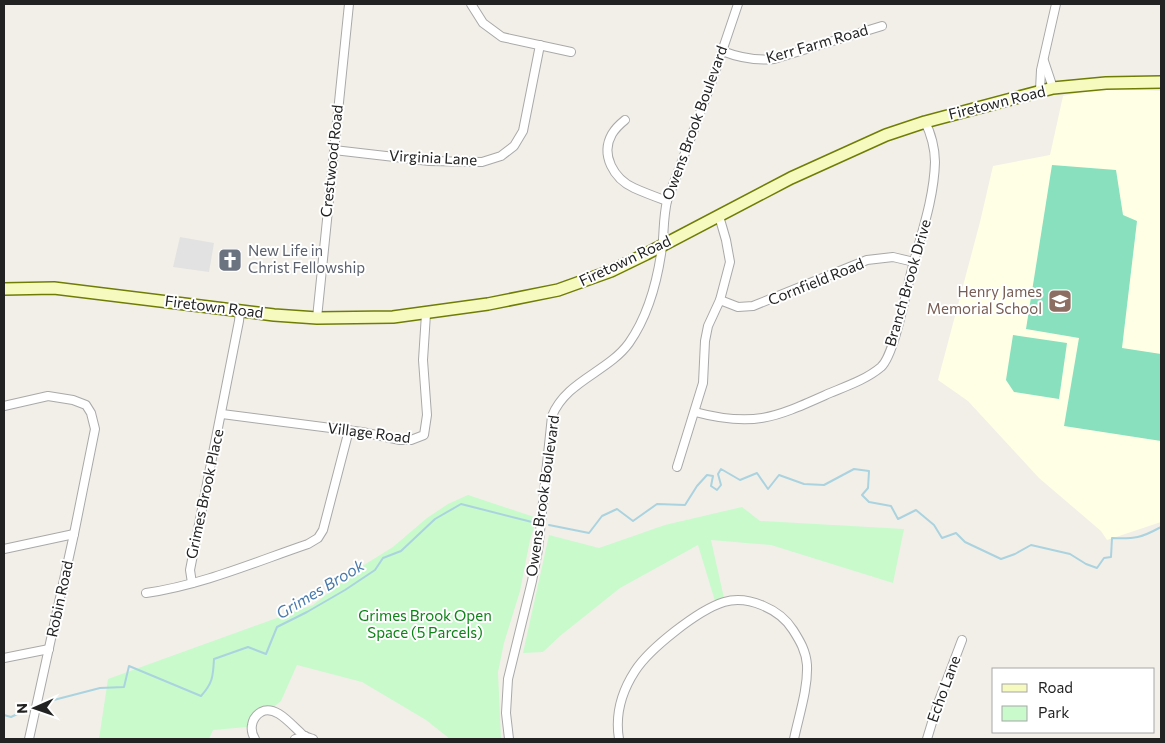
<svg xmlns="http://www.w3.org/2000/svg" width="1165" height="743" font-family="Commissioner,sans-serif">
<rect width="100%" height="100%" fill="#f2efe9"/>
<path fill="#ffffe5" d="M1102 88 1161 91V522L1107 540 1101 531 1039 478 968 401 938 380 980 222 993 166 1050 155 1063 96Z"/>
<g fill="#c8facc">
<path d="M468 495 537 518 530 540 520 591 504 643 498 672 501 739H450L426 720 362 682 297 665 281 701 276 705 247 727 213 730 209 739H99L108 679 313 605 364 565 393 547 427 518 448 504Z"/>
<path d="M742 507 760 521 904 529 893 583 771 545 711 540 724 598 715 601 698 545 620 588 560 636 543 652 523 653 549 535 599 548 665 525Z"/>
</g>
<g fill="#88e0be">
<path d="M1052 165 1116 170 1123 215 1137 221 1122 348 1161 354V441L1064 426 1079 338 1026 329Z"/>
<path d="M1013 335 1067 343 1059 399 1014 392 1006 380Z"/>
</g>
<path fill="#e2e2e2" d="M180 237 214 243 209 272 173 267Z"/>
<g fill="none" stroke-linecap="round" stroke-linejoin="round">
<g stroke="#aad3df" stroke-width="2">
<path d="M549 525 589 533 602 516 617 509 633 521 657 504 685 505 697 486 707 475 713 476 711 486 717 490 721 485 718 474 721 469 740 480 757 473 768 489 779 475 804 484 824 485 854 469 869 471 868 488 862 495 869 502 891 506 898 519 916 510 934 525 942 538 956 533 965 542 1001 559 1015 554 1031 545 1070 554 1086 564 1097 568 1104 558 1111 557 1112 538C1135 539 1141 538 1161 527V520"/>
<path d="M46 702 100 688 124 687 129 666 201 696C213 683 213 676 214 659L248 647 266 654 277 627 307 612 345 590 375 570 383 558 401 551 435 519 461 504 532 522"/>
<path d="M4 715 11 717 30 708"/>
</g>
<g stroke="#a9a9a9" stroke-width="10">
<g id="street">
<path d="M471 4 483 23 502 37 571 52"/>
<path d="M722 51C740 58 755 61 774 59L882 26"/>
<path d="M1044 61 1053 88"/>
<path d="M1040 90 1041 70 1056 4"/>
<path d="M625 120C620 124 615 129 612 134 600 155 614 179 634 188 645 193 656 197 667 201"/>
<path d="M334 150 429 161 482 162 501 156 514 146 523 131 540 45"/>
<path d="M720 300 738 307 753 306 867 260 893 257 914 262"/>
<path d="M317 318 349 4"/>
<path d="M4 406 48 396 73 400 86 405 91 413 95 429 74 534 29 739"/>
<path d="M695 412C755 428 776 417 830 393 847 386 867 379 881 367 894 355 905 297 910 277 919 240 934 201 935 162 935 149 931 133 925 122"/>
<path d="M222 414 362 432 400 440H411L424 435 427 415 423 360 426 314"/>
<path d="M677 467 703 383 705 341 708 326 720 300 730 262 726 240 719 216"/>
<path d="M4 549 74 534"/>
<path d="M192 583 190 570 239 321 240 310"/>
<path d="M146 593C202 585 255 562 308 544L318 538 323 530 349 430"/>
<path d="M4 658 49 649"/>
<path d="M255 739C252 734 251 730 252 725 253 719 256 715 261 712 276 704 292 726 303 735 306 737 310 738 313 739"/>
<path d="M295 739 305 736"/>
<path d="M509 739 506 713 508 679 532 581 538 550 552 416C566 381 608 372 629 343 650 313 659 275 663 239 664 225 664 214 667 201L712 81 738 4"/>
<path d="M619 739C615 715 622 691 635 671 649 649 698 610 724 602 748 595 780 609 793 630 800 641 806 651 807 665 808 689 799 715 794 739"/>
<path d="M927 739 937 706 962 640"/>
</g>
</g>
<g stroke="#707d05" stroke-width="14">
<path id="secondary" d="M4 289 54 288 274 315 317 318 393 317 488 304 558 290 611 271 646 254 791 178 886 135 925 122 1053 88 1106 83 1161 82"/>
</g>
<use href="#street" stroke="#fff" stroke-width="8"/>
<use href="#secondary" stroke="#f7fabf" stroke-width="11"/>
</g>
<defs>
<g id="church-square" transform="scale(1.25)"><rect x="-9" y="-9" width="18" height="18" rx="4" fill="#6b7280" stroke="#fff"/><path d="M-1.2-6h2.4v3.5h3.3v2.4h-3.3V6h-2.4V-.1h-3.3v-2.4h3.3Z" fill="#fff"/></g>
<g id="school-square" transform="scale(1.25)"><rect x="-9" y="-9" width="18" height="18" rx="4" fill="#8d6e63" stroke="#fff"/><path d="M0-5L7-2L0 1L-7-2ZM-4 1L0 2.5L4 1V4Q0 6-4 4Z" fill="#fff"/></g>
</defs>
<g fill-rule="evenodd">
<use href="#church-square" x="230" y="260"/>
<use href="#school-square" x="1060" y="301"/>
</g>
<g text-anchor="middle" stroke-width="4" stroke-linejoin="round" paint-order="stroke">
<g font-size="15" fill="#222" stroke="#fff">
<text transform="translate(817 44) rotate(-16)" y="5">Kerr Farm Road</text>
<text transform="translate(997 103) rotate(-14)" y="5">Firetown Road</text>
<text transform="translate(695 123) rotate(-70)" y="5">Owens Brook Boulevard</text>
<text transform="translate(433 158) rotate(3)" y="5">Virginia Lane</text>
<text transform="translate(332 161) rotate(-84)" y="5">Crestwood Road</text>
<text transform="translate(625 261) rotate(-25)" y="5">Firetown Road</text>
<text transform="translate(816 282) rotate(-22)" y="5">Cornfield Road</text>
<text transform="translate(908 283) rotate(-74)" y="5">Branch Brook Drive</text>
<text transform="translate(214 307) rotate(7)" y="5">Firetown Road</text>
<text transform="translate(369 433) rotate(7)" y="5">Village Road</text>
<text transform="translate(205 494) rotate(-78)" y="5">Grimes Brook Place</text>
<text transform="translate(543 496) rotate(-82)" y="5">Owens Brook Boulevard</text>
<text transform="translate(60 599) rotate(-78)" y="5">Robin Road</text>
<text transform="translate(944 689) rotate(-70)" y="5">Echo Lane</text>
</g>
<g font-size="15" fill="#5b616d" stroke="#fff" text-anchor="start">
<text x="248" y="256">New Life in<tspan x="248" dy="17">Christ Fellowship</tspan></text>
</g>
<g font-size="15" fill="#785e54" stroke="#fff" text-anchor="end">
<text x="1042" y="297">Henry James<tspan x="1042" dy="17">Memorial School</tspan></text>
</g>
<g font-size="15" fill="#0c8416" stroke="#fff">
<text x="425" y="621">Grimes Brook Open<tspan x="425" dy="17">Space (5 Parcels)</tspan></text>
</g>
<g font-size="16" font-style="italic" fill="#4a7aab" stroke="#fff">
<text transform="translate(320 589) rotate(-31)" y="6">Grimes Brook</text>
</g>
</g>
<rect width="1165" height="743" fill="none" stroke="#222222" stroke-width="10"/>
<rect x="992" y="668" width="162" height="65" fill="#ffffff" stroke="#a7a7a7"/>
<rect x="1002" y="684" width="25" height="8" fill="#f7fabf" stroke="#a7a7a7"/>
<text x="1038" y="693" font-size="15" fill="#222222">Road</text>
<rect x="1002" y="706" width="25" height="15" fill="#c8facc" stroke="#a7a7a7"/>
<text x="1038" y="718" font-size="15" fill="#222222">Park</text>
<g transform="translate(35 708) rotate(268)" stroke="#ffffff" stroke-width="4" paint-order="stroke">
<path d="M0-4L9 19L0 12L-9 19Z" fill="#222222"/>
<text y="-8" font-size="14" font-weight="bold" text-anchor="middle" fill="#222222">N</text>
</g>
</svg>
